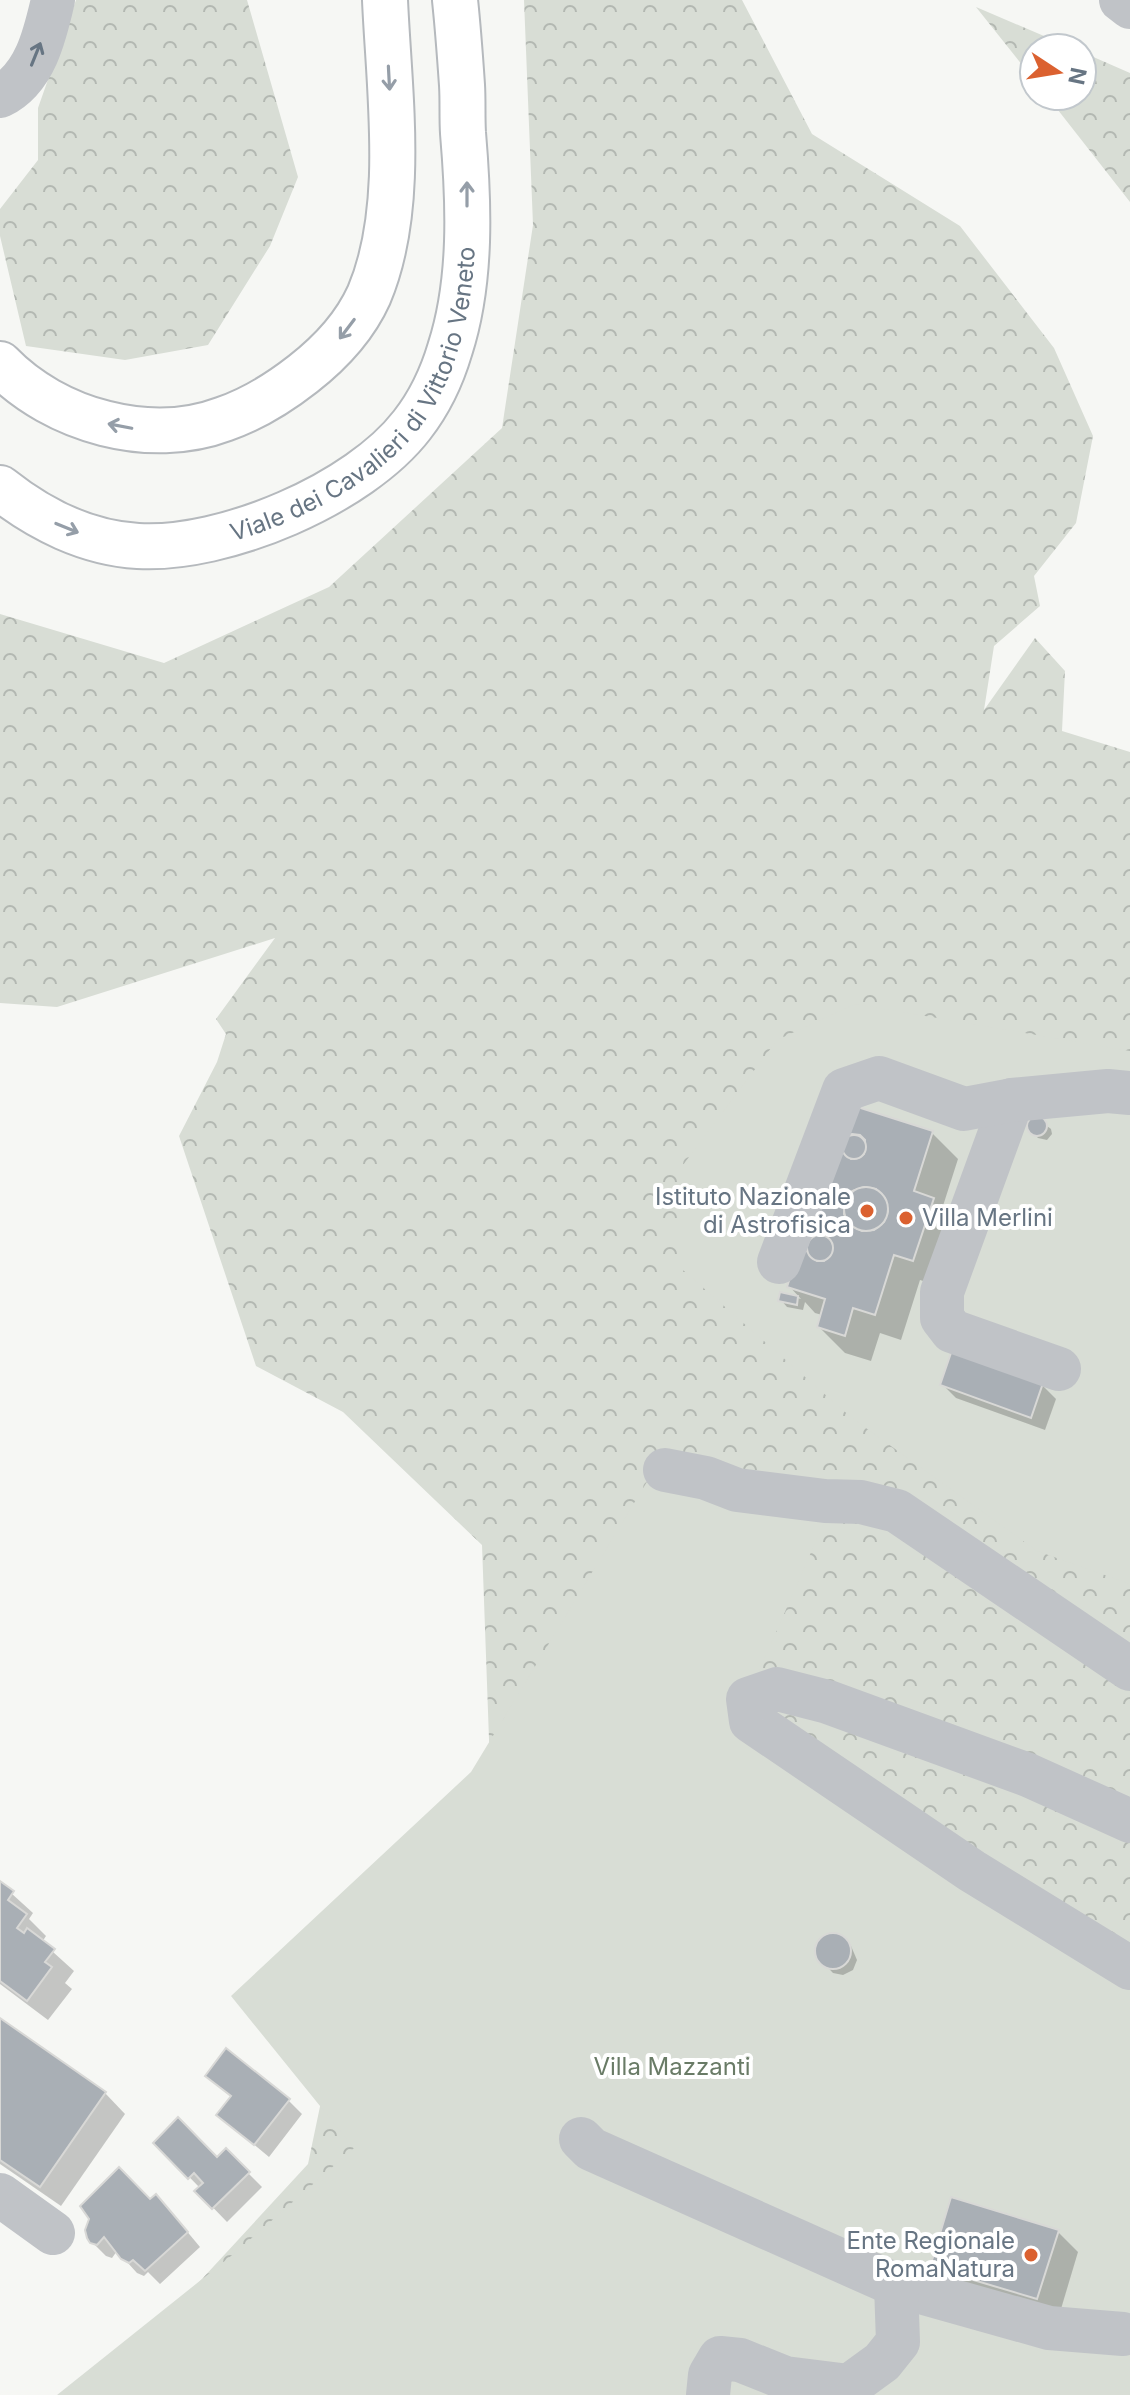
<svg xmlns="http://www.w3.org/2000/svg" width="1130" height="2395" font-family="Inter,sans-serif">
<defs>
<pattern id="forest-crowns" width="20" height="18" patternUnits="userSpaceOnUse" patternTransform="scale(2)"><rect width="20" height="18" fill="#d8ddd5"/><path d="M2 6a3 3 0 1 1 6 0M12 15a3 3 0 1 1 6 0" fill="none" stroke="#b3b8b2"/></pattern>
</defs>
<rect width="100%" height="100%" fill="#f6f7f4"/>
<g fill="url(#forest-crowns)">
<path d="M76 0H247L298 177 270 246 208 345 125 360 26 346 0 236V209L38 160V108Z"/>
<path d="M524 0H742L812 134 960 226 1054 348 1093 436 1076 523 1034 576 1040 606 994 646 984 710 1035 638 1065 671 1062 731 1130 752V2395H95L308 2164 348 1972 493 1850 482 1545 343 1412 256 1366 179 1136 217 1062 226 1034 216 1019 275 938 57 1007 0 1003V614L164 663 329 587 502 428 533 225Z"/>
<path d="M976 7 1072 48H1034V80Z"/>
<path d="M1082 52 1130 73V202L1047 96H1082Z"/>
</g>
<g fill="#d8ddd5">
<path d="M855 1004 1130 1051V1584L1037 1551 852 1418 683 1270V1165L777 1040Z"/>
<path d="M665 1452 833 1502 739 1717 1130 1979V2395H57L236 2252 354 2148 231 1996 471 1772Z"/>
</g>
<g fill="#0003">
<path d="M846 1106 932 1133 958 1159 942 1209 959 1226 939 1286 920 1280 901 1340 880 1333 871 1361 845 1353 819 1327 822 1315 815 1313 805 1302 803 1310 787 1307 781 1300 782 1294 801 1299 789 1286Z"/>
<path d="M1035 1117 1051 1129 1052 1134 1047 1140 1038 1138 1031 1131 1029 1127 1032 1119Z"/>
<path d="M942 1384 1042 1385 1056 1399 1045 1430 956 1398Z"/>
<path d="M0 1883 33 1913 29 1919 46 1936 42 1942 74 1971 65 1983 72 1989 48 2020 0 1984Z"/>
<path d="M834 1935 843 1939 851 1946 857 1960 853 1970 843 1975 833 1973 818 1957V1947L824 1939Z"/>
<path d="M0 2020 105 2093 125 2114 61 2206 0 2164Z"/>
<path d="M207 2076 288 2100 302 2114 269 2157 219 2115 232 2098Z"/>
<path d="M156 2143 217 2160 226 2151 262 2187 227 2222 197 2191 200 2188Z"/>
<path d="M150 2201 170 2211 200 2247 160 2284 148 2272 144 2276 137 2273 117 2251 112 2258 106 2256 92 2242Z"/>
<path d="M1058 2232 1078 2252 1058 2319 953 2287 932 2266Z"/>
</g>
<g fill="#a9afb5" stroke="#d8d8d6" stroke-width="2" fill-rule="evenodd">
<path d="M845 1103 933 1131 914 1191 934 1198 913 1261 894 1255 875 1315 853 1308 845 1336 817 1327 825 1299 787 1287ZM852 1134 860 1135 865 1140 864 1154 858 1158 851 1159 841 1149 846 1136ZM864 1187 876 1189 885 1198 888 1211 884 1222 874 1230 862 1231 850 1225 844 1214 845 1201 852 1191ZM819 1235 831 1242 830 1256 824 1261H817L807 1251 811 1238Z"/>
<circle cx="1037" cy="1126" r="10"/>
<circle cx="854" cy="1147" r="12"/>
<circle cx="866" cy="1209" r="22"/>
<circle cx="820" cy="1248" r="13"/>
<path d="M780 1292 798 1296 797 1305 778 1301Z"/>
<path d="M952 1350 1043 1383 1031 1418 940 1385Z"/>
<path d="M0 1881 14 1891 8 1900 27 1914 17 1928 24 1933 27 1928 55 1949 45 1962 52 1967 27 2001 0 1981Z"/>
<circle cx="833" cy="1951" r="18"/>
<path d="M0 2018 106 2092 40 2187 0 2160Z"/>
<path d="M226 2048 290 2099 254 2145 216 2115 231 2096 205 2076Z"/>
<path d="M178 2117 217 2157 226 2148 250 2172 212 2209 194 2191 203 2183 194 2173 188 2179 153 2143Z"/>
<path d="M119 2167 150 2199 156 2194 188 2232 145 2271 133 2260 129 2263 121 2259 104 2237 97 2245 90 2243 87 2238 85 2230 89 2219 80 2206Z"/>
<path d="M951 2197 1059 2230 1037 2299 930 2267Z"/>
</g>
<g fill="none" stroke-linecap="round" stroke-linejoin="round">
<g stroke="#b5b9bd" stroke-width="48">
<g id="major">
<path d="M0 364C55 421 150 447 224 419 253 409 280 392 303 374 330 353 355 326 369 295 406 208 389 92 385 0"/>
<path id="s1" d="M0 488C39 519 87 543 138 546 224 551 359 494 412 425 430 402 442 376 450 349 472 281 469 203 463 133 462 117 463 101 462 85 460 56 458 28 455 0"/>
</g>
</g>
<g stroke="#c0c3c7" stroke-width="44">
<path d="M1121 0 1130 7"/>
<path d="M0 96C35 79 45 35 53 0"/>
<path d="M1012 1100 942 1292V1318L952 1331 1059 1369"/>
<path d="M779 1262 844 1090 879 1078 964 1109 1012 1100 1108 1091 1130 1093"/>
<path d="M665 1470 706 1478 737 1490 825 1501 861 1502 897 1511 1130 1669"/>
<path d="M1130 1821 1028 1775 828 1702 777 1689 748 1699 751 1721 972 1871 1130 1968"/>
<path d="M581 2139 591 2149 896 2285 1049 2328 1123 2334"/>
<path d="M0 2195 53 2233"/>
<path d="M708 2395 710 2375 720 2358 740 2360 785 2378 849 2386 882 2362 898 2342 896 2285"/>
</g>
<use href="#major" stroke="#fff" stroke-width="44"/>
</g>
<defs><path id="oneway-shaft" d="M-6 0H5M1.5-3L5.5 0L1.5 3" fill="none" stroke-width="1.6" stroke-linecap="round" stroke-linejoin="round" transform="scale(2)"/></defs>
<use stroke="#677583" href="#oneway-shaft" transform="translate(36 54) rotate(-68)"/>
<g stroke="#959ea8">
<use href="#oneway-shaft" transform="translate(389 78) rotate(87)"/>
<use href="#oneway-shaft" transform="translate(467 194) rotate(-90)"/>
<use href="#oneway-shaft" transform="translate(347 329) rotate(127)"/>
<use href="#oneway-shaft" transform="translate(120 426) rotate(-169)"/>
<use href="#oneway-shaft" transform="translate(67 528) rotate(22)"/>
</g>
<g fill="#db6130" stroke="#fff" stroke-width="3">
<circle cx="867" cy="1211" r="8"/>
<circle cx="906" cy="1218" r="8"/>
<circle cx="1031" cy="2255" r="8"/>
</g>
<g text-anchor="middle" stroke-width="8" stroke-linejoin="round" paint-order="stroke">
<g font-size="24" fill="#677583" stroke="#fff">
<text dy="8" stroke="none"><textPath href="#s1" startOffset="448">Viale dei Cavalieri di Vittorio Veneto</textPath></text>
</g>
<g font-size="24" fill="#677583" stroke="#fff" text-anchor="end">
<text x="851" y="1205">Istituto Nazionale<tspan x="851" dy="28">di Astrofisica</tspan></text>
<text x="922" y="1226" text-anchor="start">Villa Merlini</text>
<text x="1015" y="2249">Ente Regionale<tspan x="1015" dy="28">RomaNatura</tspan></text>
</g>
<g font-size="24" fill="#697b66" stroke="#fff">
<text x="672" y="2075">Villa Mazzanti</text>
</g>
</g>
<g transform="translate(1058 72) rotate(102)"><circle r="38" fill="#ffffff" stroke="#c2c8cd" stroke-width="2"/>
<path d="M0-6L14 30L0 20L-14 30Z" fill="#db6130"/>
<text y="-12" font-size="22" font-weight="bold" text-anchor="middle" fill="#677583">N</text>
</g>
</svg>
